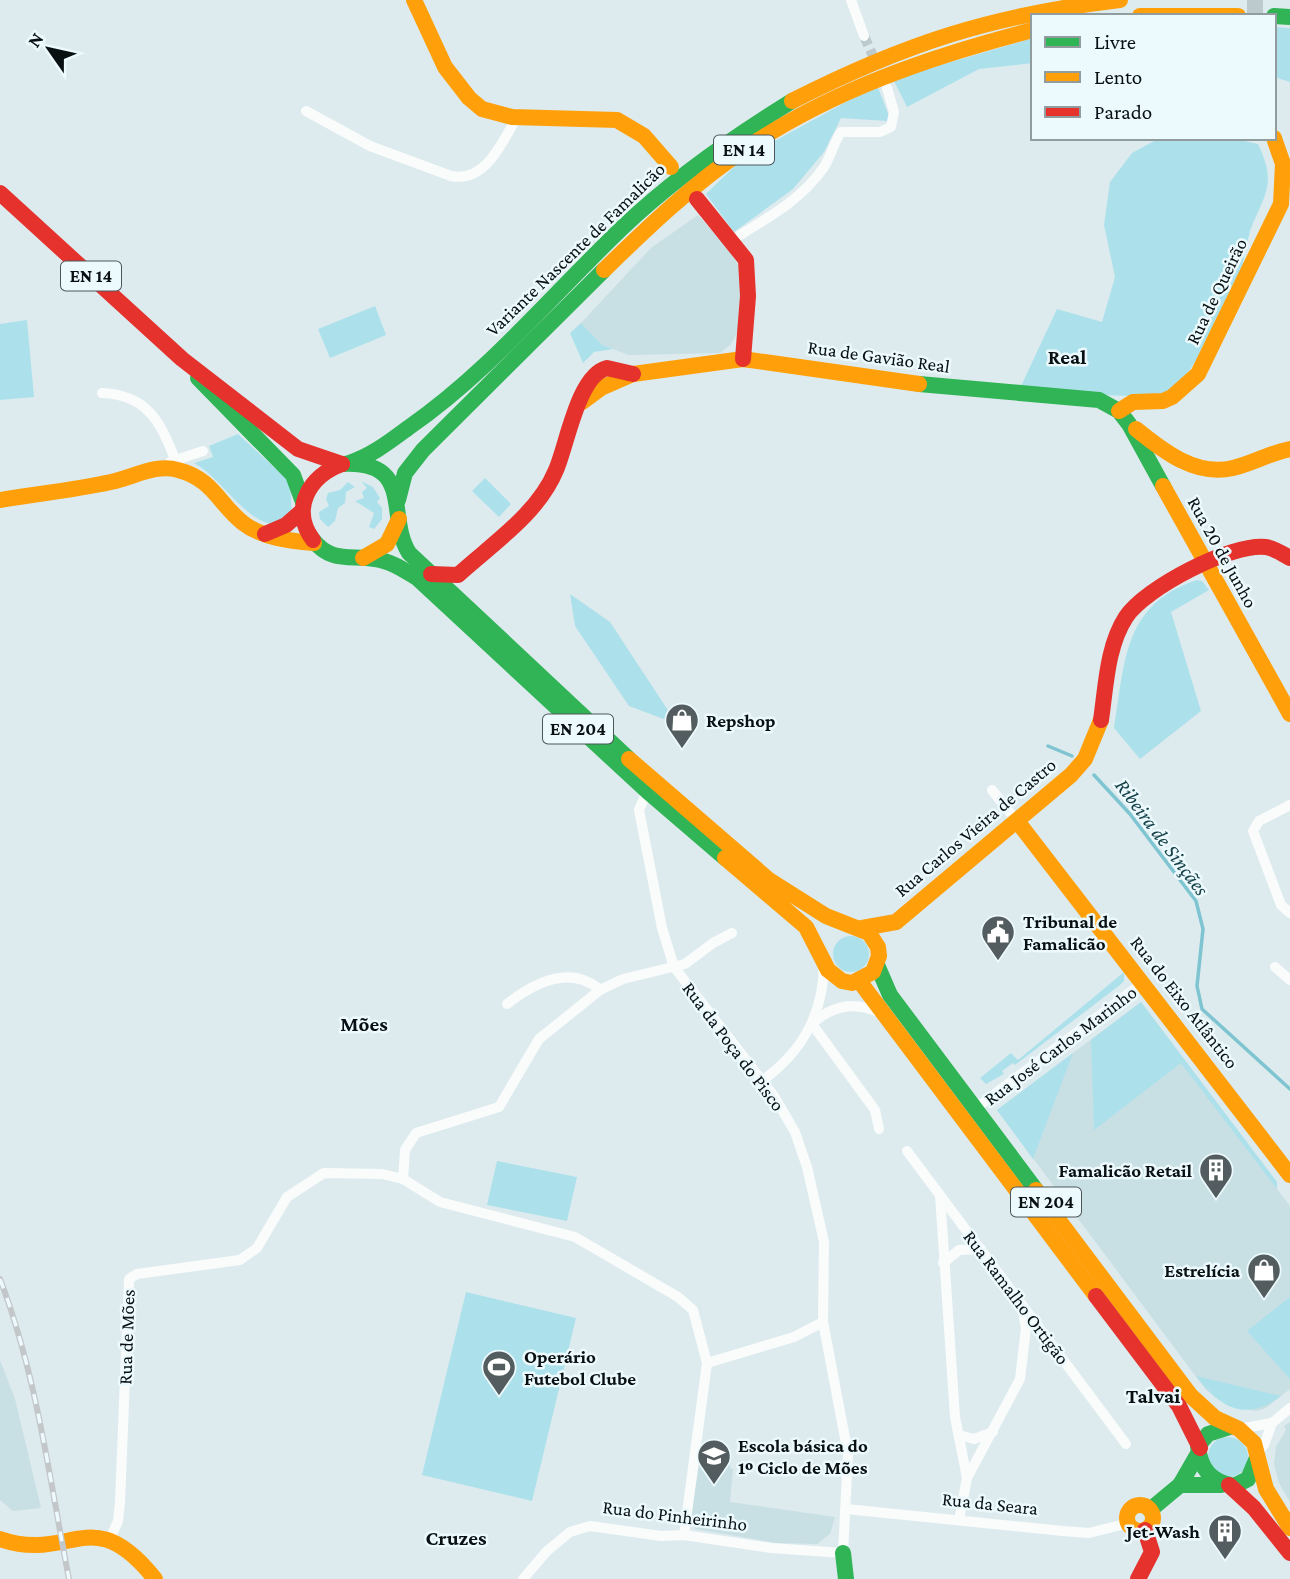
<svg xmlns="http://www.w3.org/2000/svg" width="1290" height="1579" font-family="'Crimson Pro',serif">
<rect width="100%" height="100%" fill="#ddebee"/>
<g fill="#c8dfe4">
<path d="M698 215 730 251 741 270 740 328 731 344 720 353 629 355 602 345 581 323 651 248Z"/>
<path d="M1141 1002 1277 1182V1189L1290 1206V1389L1266 1408 1256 1411 1227 1405 1206 1390 997 1110Z"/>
<path d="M0 1360 15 1399 41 1508 13 1511 0 1500Z"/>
<path d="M1290 1422V1502L1279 1483 1274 1464 1276 1447 1286 1430 1284 1426Z"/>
<path d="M730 1450V1468L733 1469 730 1502 835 1517 830 1534 817 1544 777 1543 695 1529 691 1515 701 1451Z"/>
</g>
<g fill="#ace1ec">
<path d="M1274 27 1290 28V82L1274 77Z"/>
<path d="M1033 38V63L979 69 907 107 893 79Z"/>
<path d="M877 85 889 116 887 121 841 118 824 152 793 189 734 232 706 194 742 159Z"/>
<path d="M1156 140H1240L1258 144C1275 180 1268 190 1253 223 1248 235 1246 249 1243 262L1246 266C1232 292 1193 379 1171 390 1143 404 1054 389 1021 386L1057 309 1102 322 1115 277 1104 225 1110 182 1132 153Z"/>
<path d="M375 306 386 335 330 358 318 329Z"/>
<path d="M27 320 34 397 0 400V324Z"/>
<path d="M581 323 602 345 613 349 594 352 583 363 570 333Z"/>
<path d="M238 434 290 482 292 514 274 525C241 518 223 479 194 463L213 457 209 446Z"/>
<path d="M485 478 511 504 499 517 472 491Z"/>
<path d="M361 481 373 487 380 498 377 502 382 508V519L374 529 369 527 374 513 355 501 364 498 362 492 367 488Z"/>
<path d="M348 482 355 487 346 492 345 503 338 508 335 521 328 527 320 519 319 512 329 506 326 499 328 493 340 490Z"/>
<path d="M1197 580 1202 581 1209 590 1171 612 1201 711 1140 759 1114 728C1125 662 1123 604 1197 580Z"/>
<path d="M570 594 610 622 677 724 629 706 575 626Z"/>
<circle cx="851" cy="954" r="18"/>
<path d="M1124 972V981L1120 985 1015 1065 1013 1063 1002 1071 1004 1074 986 1084 980 1078 1011 1053 1018 1060Z"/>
<path d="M1141 1002 1277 1182V1189L1181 1063 1094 1130 1091 1040Z"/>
<path d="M1073 1053 1033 1159 997 1110Z"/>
<path d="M497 1161 577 1177 567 1221 487 1205Z"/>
<path d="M466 1292 576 1318 532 1501 422 1475Z"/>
<path d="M1290 1297V1379L1247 1331Z"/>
<path d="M1196 1376 1281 1396C1246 1422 1221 1409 1196 1376Z"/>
<circle cx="1228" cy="1457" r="20"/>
</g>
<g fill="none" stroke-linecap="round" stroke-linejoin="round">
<g stroke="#7ec4d1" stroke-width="3.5">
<path d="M1048 746 1072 756"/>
<path d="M1094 775 1130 814 1196 901 1203 929 1197 986 1202 1009 1290 1089"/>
</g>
<path stroke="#bdcacd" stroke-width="10" stroke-dasharray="10 5" stroke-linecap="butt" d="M864 36 877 65"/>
<path stroke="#bdcacd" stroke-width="16" stroke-dasharray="16 8" stroke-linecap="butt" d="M1255 16V0"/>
<g stroke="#fafcfc" stroke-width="10">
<path d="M851 0 864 36"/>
<path d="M306 111 370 146 451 176C486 183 502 142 517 117"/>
<path d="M732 240C764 220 802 200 824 167 831 156 834 142 841 132H880L891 127 894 112 887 88"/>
<path d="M102 393C147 395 160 421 175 459"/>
<path d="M170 462 203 451"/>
<path d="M992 790 1017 821"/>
<path d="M1290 805 1259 821 1253 831 1281 905 1290 913"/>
<path d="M1275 967 1290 980"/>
<path d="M507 1004C534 983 570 964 600 990"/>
<path d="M814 1022C834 1005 856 1001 880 1013"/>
<path d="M812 1024 875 1110 879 1129"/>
<path d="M763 1080C803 1051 823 1014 824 965"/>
<path d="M976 1108 1144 982"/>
<path d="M907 1151 1126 1444"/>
<path d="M403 1179 405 1150 416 1133 499 1107 539 1039 600 990 623 979 685 964 713 943 732 933"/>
<path d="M940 1195 955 1417 967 1478"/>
<path d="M943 1263 959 1250 981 1249"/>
<path d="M707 1363 794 1337 823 1322"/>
<path d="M1239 1429 1272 1423 1290 1408"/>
<path d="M959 1435 974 1439 993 1432"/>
<path d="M1257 1453 1264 1445 1272 1423"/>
<path d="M846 1509 1063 1531 1089 1533 1129 1523"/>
<path d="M959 1520 967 1478 1020 1379 1026 1328 1022 1306"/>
<path d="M110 1539 118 1521 120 1502 129 1279 137 1274 240 1260 257 1248 287 1197 324 1173 382 1174 403 1179 440 1202 575 1237 678 1297 693 1310 707 1363 684 1535"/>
<path d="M523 1579 547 1551 570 1532 590 1526 661 1536 684 1535 771 1548 843 1553 848 1454 823 1322 824 1242 807 1167 795 1132 774 1096 674 967 662 928 639 810 647 791"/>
</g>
<g stroke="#30b455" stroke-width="16">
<path d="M1274 16 1290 17"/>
<path d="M198 378 293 475 303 502"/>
<path d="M919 384 1099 400 1119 411 1129 424 1163 486"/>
<path d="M349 463C371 456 389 442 408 428 489 372 551 296 622 228 673 179 732 138 792 101"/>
<path d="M342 464C415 460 386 517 409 553L629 759"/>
<path d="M398 500 405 473 423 450 604 270"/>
<path d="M313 540C331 563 350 555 375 559 391 561 404 570 417 578L647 791 725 858"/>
<path d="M877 965 890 995 1036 1190"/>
<path d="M1230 1427 1208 1434 1198 1446C1200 1469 1211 1482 1234 1486L1248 1479 1257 1458"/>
<path d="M1180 1485H1221"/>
<path d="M1150 1510 1180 1485 1199 1452"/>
<path d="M843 1553 846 1579"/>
</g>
<g stroke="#ff9f0a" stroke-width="16">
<path d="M414 0 445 67 469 98 482 109 512 117 617 120 644 136 671 167"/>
<path d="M1140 16H1238"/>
<path d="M792 101C906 43 993 15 1120 0"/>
<path d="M604 270C648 227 693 184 745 149 832 90 932 56 1033 30"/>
<path d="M582 402 601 388 633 374 743 359 919 384"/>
<path d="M1119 411 1133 402 1163 401 1172 397 1198 374 1281 204 1283 164 1274 138"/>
<path d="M1136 429C1163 451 1196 477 1233 468 1253 463 1270 453 1290 449"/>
<path d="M1163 486 1290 714"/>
<path d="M0 500C37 494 74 490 111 482 132 478 156 463 178 470 213 479 218 503 243 523 262 538 291 541 314 543"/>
<path d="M363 558 387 544 399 519"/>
<path d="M629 759 769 880 826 916 869 933 878 947 879 956 873 972 852 983 842 981 828 970 806 927 725 858"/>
<path d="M1017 821 1290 1175"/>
<path d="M862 928 896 922 1071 775 1085 759 1101 720"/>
<path d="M860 982 1096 1296"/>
<path d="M1036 1190 1191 1396 1215 1418 1239 1429 1254 1443 1266 1489 1290 1528"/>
<circle cx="1140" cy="1518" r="13"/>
<path d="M0 1539C71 1564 91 1499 155 1579"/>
</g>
<g stroke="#e5322d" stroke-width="16">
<path d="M0 193 182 359 298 449 342 464"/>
<path d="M697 199 746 260 748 296 743 359"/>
<path d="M265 534 286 525 302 511"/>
<path d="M313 540C290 509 309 476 342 464"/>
<path d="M431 574 458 575C492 544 538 514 556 470 567 445 578 375 607 368L633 374"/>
<path d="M1101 720C1106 686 1107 646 1126 617 1145 588 1231 543 1266 547 1274 548 1283 554 1290 558"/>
<path d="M1096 1296 1179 1406 1200 1448"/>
<path d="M1229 1485 1254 1508 1290 1553"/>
<path d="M1138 1579 1152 1552 1145 1530"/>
</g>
<g stroke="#c4c7c9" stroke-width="6">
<path id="rail" d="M0 1279C37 1376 49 1477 69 1579"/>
</g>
<use href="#rail" stroke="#ecfafd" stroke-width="3.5" stroke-dasharray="10" stroke-linecap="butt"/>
</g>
<defs>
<g id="shop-pin" transform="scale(1.75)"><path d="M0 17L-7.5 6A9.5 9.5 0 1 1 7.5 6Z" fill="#535d5f" stroke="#ecfafd"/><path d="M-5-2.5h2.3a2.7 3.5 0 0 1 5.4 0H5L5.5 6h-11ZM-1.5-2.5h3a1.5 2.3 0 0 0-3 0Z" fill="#fff"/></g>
<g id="civic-pin" transform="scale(1.75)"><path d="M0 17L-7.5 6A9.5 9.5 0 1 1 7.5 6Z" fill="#535d5f" stroke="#ecfafd"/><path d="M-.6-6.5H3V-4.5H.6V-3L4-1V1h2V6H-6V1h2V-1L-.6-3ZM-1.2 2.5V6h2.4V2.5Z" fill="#fff"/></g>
<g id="building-pin" transform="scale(1.75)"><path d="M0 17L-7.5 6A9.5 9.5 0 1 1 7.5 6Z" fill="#535d5f" stroke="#ecfafd"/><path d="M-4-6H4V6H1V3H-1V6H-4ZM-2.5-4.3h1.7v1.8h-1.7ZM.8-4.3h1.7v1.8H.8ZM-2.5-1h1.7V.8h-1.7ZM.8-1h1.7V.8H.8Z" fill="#fff"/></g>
<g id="stadium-pin" transform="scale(1.75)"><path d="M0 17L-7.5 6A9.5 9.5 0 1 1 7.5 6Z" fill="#535d5f" stroke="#ecfafd"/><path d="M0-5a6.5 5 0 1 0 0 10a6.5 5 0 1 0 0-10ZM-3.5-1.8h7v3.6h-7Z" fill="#fff"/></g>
<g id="school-pin" transform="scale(1.75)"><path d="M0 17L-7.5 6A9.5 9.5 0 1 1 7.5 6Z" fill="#535d5f" stroke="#ecfafd"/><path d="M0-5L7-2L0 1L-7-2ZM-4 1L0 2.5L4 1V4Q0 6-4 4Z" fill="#fff"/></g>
</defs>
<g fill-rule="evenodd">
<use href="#shop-pin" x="682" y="720"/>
<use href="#civic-pin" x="998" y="932"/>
<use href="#building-pin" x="1216" y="1170"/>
<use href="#shop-pin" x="1264" y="1270"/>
<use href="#stadium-pin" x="499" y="1367"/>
<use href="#school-pin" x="714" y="1456"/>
<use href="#building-pin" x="1225" y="1531"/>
</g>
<g text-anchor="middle" stroke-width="5" stroke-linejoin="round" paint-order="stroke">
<g fill="#ecfafd" stroke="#4c5658" stroke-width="2">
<rect x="714" y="135.5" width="60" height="29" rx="5"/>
<rect x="61" y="261.5" width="60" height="29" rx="5"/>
<rect x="543" y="714.5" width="70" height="29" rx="5"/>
<rect x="1011" y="1187.5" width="70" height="29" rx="5"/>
</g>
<g font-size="18" font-weight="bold" fill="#081012">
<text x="744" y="156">EN 14</text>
<text x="91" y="282">EN 14</text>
<text x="578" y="735">EN 204</text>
<text x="1046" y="1208">EN 204</text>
</g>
<g font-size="19" fill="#081012" stroke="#ecfafd">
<text transform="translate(575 249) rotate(-44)" y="7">Variante Nascente de Famalicão</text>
<text transform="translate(1216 291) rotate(-64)" y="7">Rua de Queirão</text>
<text transform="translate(879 356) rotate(8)" y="7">Rua de Gavião Real</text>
<text transform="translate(1223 552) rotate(61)" y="7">Rua 20 de Junho</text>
<text transform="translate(975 827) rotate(-40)" y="7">Rua Carlos Vieira de Castro</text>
<text transform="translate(1185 1002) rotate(52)" y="7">Rua do Eixo Atlântico</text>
<text transform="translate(1060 1045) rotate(-37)" y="7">Rua José Carlos Marinho</text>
<text transform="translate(734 1046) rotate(53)" y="7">Rua da Poça do Pisco</text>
<text transform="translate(1017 1297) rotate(53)" y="7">Rua Ramalho Ortigão</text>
<text transform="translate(126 1337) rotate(-88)" y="7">Rua de Mões</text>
<text transform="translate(990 1503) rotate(6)" y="7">Rua da Seara</text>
<text transform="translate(675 1515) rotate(7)" y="7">Rua do Pinheirinho</text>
</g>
<g font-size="19" font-weight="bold" fill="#081012" stroke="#ecfafd" text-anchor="start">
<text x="706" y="727">Repshop</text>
<text x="1023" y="928">Tribunal de<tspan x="1023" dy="22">Famalicão</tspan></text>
<text x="1192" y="1177" text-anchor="end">Famalicão Retail</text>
<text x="1240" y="1277" text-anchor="end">Estrelícia</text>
<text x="524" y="1363">Operário<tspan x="524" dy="22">Futebol Clube</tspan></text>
<text x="738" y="1452">Escola básica do<tspan x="738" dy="22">1º Ciclo de Mões</tspan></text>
<text x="1200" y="1538" text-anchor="end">Jet-Wash</text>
</g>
<g font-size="21" font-weight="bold" fill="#081012" stroke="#ecfafd">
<text x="1067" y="364">Real</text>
<text x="364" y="1031">Mões</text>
<text x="1153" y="1403">Talvai</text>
<text x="456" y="1545">Cruzes</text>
</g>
<g font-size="21" font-style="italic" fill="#17424a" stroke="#ecfafd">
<text transform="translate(1162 837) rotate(53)" y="7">Ribeira de Sinçães</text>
</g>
</g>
<rect x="1031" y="14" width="245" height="126" fill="#ecfafd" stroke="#919c9f" stroke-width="2"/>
<rect x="1045" y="37" width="35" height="10" fill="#30b455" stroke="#919c9f" stroke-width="2"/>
<text x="1094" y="49" font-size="21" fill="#081012">Livre</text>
<rect x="1045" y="72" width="35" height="10" fill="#ff9f0a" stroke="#919c9f" stroke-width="2"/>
<text x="1094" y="84" font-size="21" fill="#081012">Lento</text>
<rect x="1045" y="107" width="35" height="10" fill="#e5322d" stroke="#919c9f" stroke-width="2"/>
<text x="1094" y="119" font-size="21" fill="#081012">Parado</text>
<g transform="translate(49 49) rotate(304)" stroke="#ecfafd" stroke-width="5" paint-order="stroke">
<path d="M0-5L12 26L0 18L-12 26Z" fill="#081012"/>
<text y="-10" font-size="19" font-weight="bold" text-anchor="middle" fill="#081012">N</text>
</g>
</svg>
